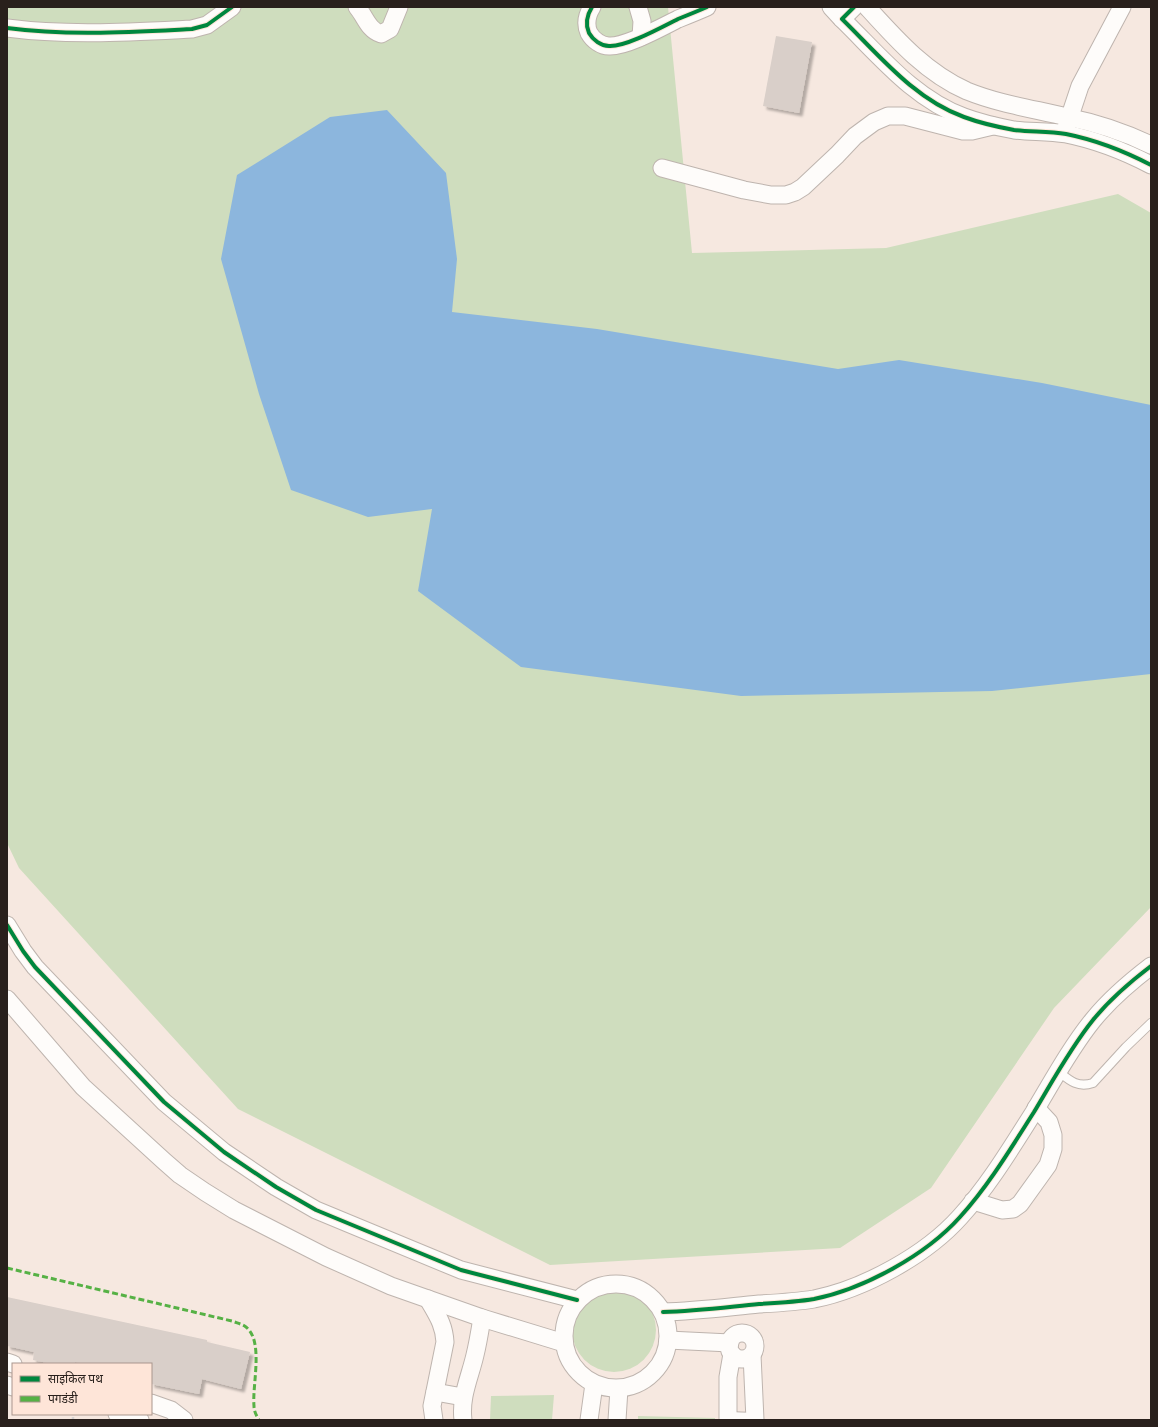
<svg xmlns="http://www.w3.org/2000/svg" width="1158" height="1427" font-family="'IBM Plex Serif','Noto Sans Devanagari',serif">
<defs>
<filter id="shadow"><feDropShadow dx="3.5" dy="3.5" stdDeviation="1" flood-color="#0004"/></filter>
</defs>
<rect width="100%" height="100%" fill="#f6e8e0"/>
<g fill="#cfddbe">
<path d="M7 7H668L692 253 886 248 1118 194 1151 213V907L1054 1008 931 1188 840 1248 550 1265 238 1109 19 868 7 843Z"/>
<circle cx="614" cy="1330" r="42"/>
<path d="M554 1395 552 1420H490L491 1396Z"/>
<path d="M638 1416 715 1418V1420H638Z"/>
</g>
<path fill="#8cb6dd" d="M387 110 446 173 457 259 452 312 597 329 838 369 899 360 1042 383 1151 405V674L992 691 741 696 521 667 418 591 432 509 368 517 291 490 259 394 221 259 237 175 330 117Z"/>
<g fill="#d9cfc9" filter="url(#shadow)">
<path d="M776 36 812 42 799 113 763 106Z"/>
<path d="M7 1297 207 1340V1342L250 1352 241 1389 202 1379 199 1394 151 1384V1364H86L75 1362V1364H52L33 1360 34 1352 7 1346Z"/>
</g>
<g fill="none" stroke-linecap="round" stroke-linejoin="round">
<g stroke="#beb4ae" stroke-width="10">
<g id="service">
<path d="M1059 1072C1070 1081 1078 1088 1093 1083L1126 1047 1151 1023"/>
<path d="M728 1416 755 1417"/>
</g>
</g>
<g stroke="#beb4ae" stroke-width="19">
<g id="minor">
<path d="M357 7C365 16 368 30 381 34L390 29 399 7"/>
<path d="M592 7C587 15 585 24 589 33 593 40 601 46 609 46 626 47 662 27 678 19 688 15 698 11 707 7"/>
<path d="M638 7 642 21 641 37"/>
<path d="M831 7 842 19"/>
<path d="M854 7 842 19C879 55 914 99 964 117 980 123 998 127 1014 130 1031 132 1049 131 1066 134 1096 140 1124 151 1151 165"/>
<path d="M867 7C896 39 926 73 967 91 999 104 1034 109 1067 117 1097 123 1124 132 1151 145"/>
<path d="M7 28C68 36 131 32 192 29L207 25 232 7"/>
<path d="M1066 128 1080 86 1122 7"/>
<path d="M662 168 744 190 771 195H786L795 192 803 187 837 155 855 136 874 122 888 116H905L963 131H972L993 126"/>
<path d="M7 925 23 951 35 967 164 1102 224 1152 276 1187 316 1210 461 1270 577 1300"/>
<path d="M7 999 83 1087 164 1161 180 1175 205 1192 234 1210 326 1257 391 1286 482 1318 564 1343"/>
<path d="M973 1201 1002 1210 1013 1209 1020 1204 1048 1165 1053 1149V1135L1049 1122 1036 1108"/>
<circle cx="616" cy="1336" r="52"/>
<path d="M428 1299C437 1315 444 1324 445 1342L432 1406 434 1420"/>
<path d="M663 1312C696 1311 727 1307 759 1304 777 1303 796 1302 814 1299 864 1289 926 1255 960 1217 989 1185 1011 1148 1034 1112 1052 1082 1071 1047 1093 1020 1110 999 1130 982 1151 966"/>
<circle cx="742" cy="1346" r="13"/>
<path d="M668 1340 730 1343"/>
<path d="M752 1355 755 1420"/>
<path d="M7 1362 13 1364"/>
<path d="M7 1385 13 1387"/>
<path d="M435 1392 463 1397"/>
<path d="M151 1403 171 1410 184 1420"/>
<path d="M117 1414 140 1420"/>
<path d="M463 1420C460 1397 470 1377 475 1355 478 1343 480 1330 482 1318"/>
<path d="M589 1420 594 1384"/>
<path d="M617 1420 619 1389"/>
<path d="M728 1420V1377L732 1354"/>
</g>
</g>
<path stroke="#d7d3d1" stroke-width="2.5" stroke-dasharray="3 3" stroke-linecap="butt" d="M73 1420V1414"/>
<use href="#service" stroke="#fefcfa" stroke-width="8"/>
<use href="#minor" stroke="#fefcfa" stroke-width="17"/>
<path stroke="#56b145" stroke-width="3" stroke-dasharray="6 3" stroke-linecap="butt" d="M7 1268 232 1321C237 1323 242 1324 246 1327 264 1341 252 1385 254 1406 254 1411 256 1415 259 1420"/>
<g stroke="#fee5d8" stroke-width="6">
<g id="cycleway">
<path d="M592 7C587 15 585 24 589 33 593 40 601 46 609 46 626 47 662 27 678 19 688 15 698 11 707 7"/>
<path d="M854 7 842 19C879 55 914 99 964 117 980 123 998 127 1014 130 1031 132 1049 131 1066 134 1096 140 1124 151 1151 165"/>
<path d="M7 28C68 36 131 32 192 29L207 25 232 7"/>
<path d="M7 925 23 951 35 967 164 1102 224 1152 276 1187 316 1210 461 1270 577 1300"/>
<path d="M663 1312C696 1311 727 1307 759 1304 777 1303 796 1302 814 1299 864 1289 926 1255 960 1217 989 1185 1011 1148 1034 1112 1052 1082 1071 1047 1093 1020 1110 999 1130 982 1151 966"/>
</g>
</g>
<use href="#cycleway" stroke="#00873e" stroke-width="4"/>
</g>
<rect width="1158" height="1427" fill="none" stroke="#29201c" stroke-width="16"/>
<rect x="12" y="1363" width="140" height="52" fill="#fee5d8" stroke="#a9968d"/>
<rect x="20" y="1376" width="20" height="6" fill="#00873e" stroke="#a9968d"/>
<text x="48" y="1383" font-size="12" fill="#29201c">साइकिल पथ</text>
<rect x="20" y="1396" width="20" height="6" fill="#56b145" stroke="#a9968d"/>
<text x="48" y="1403" font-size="12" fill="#29201c">पगडंडी</text>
</svg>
